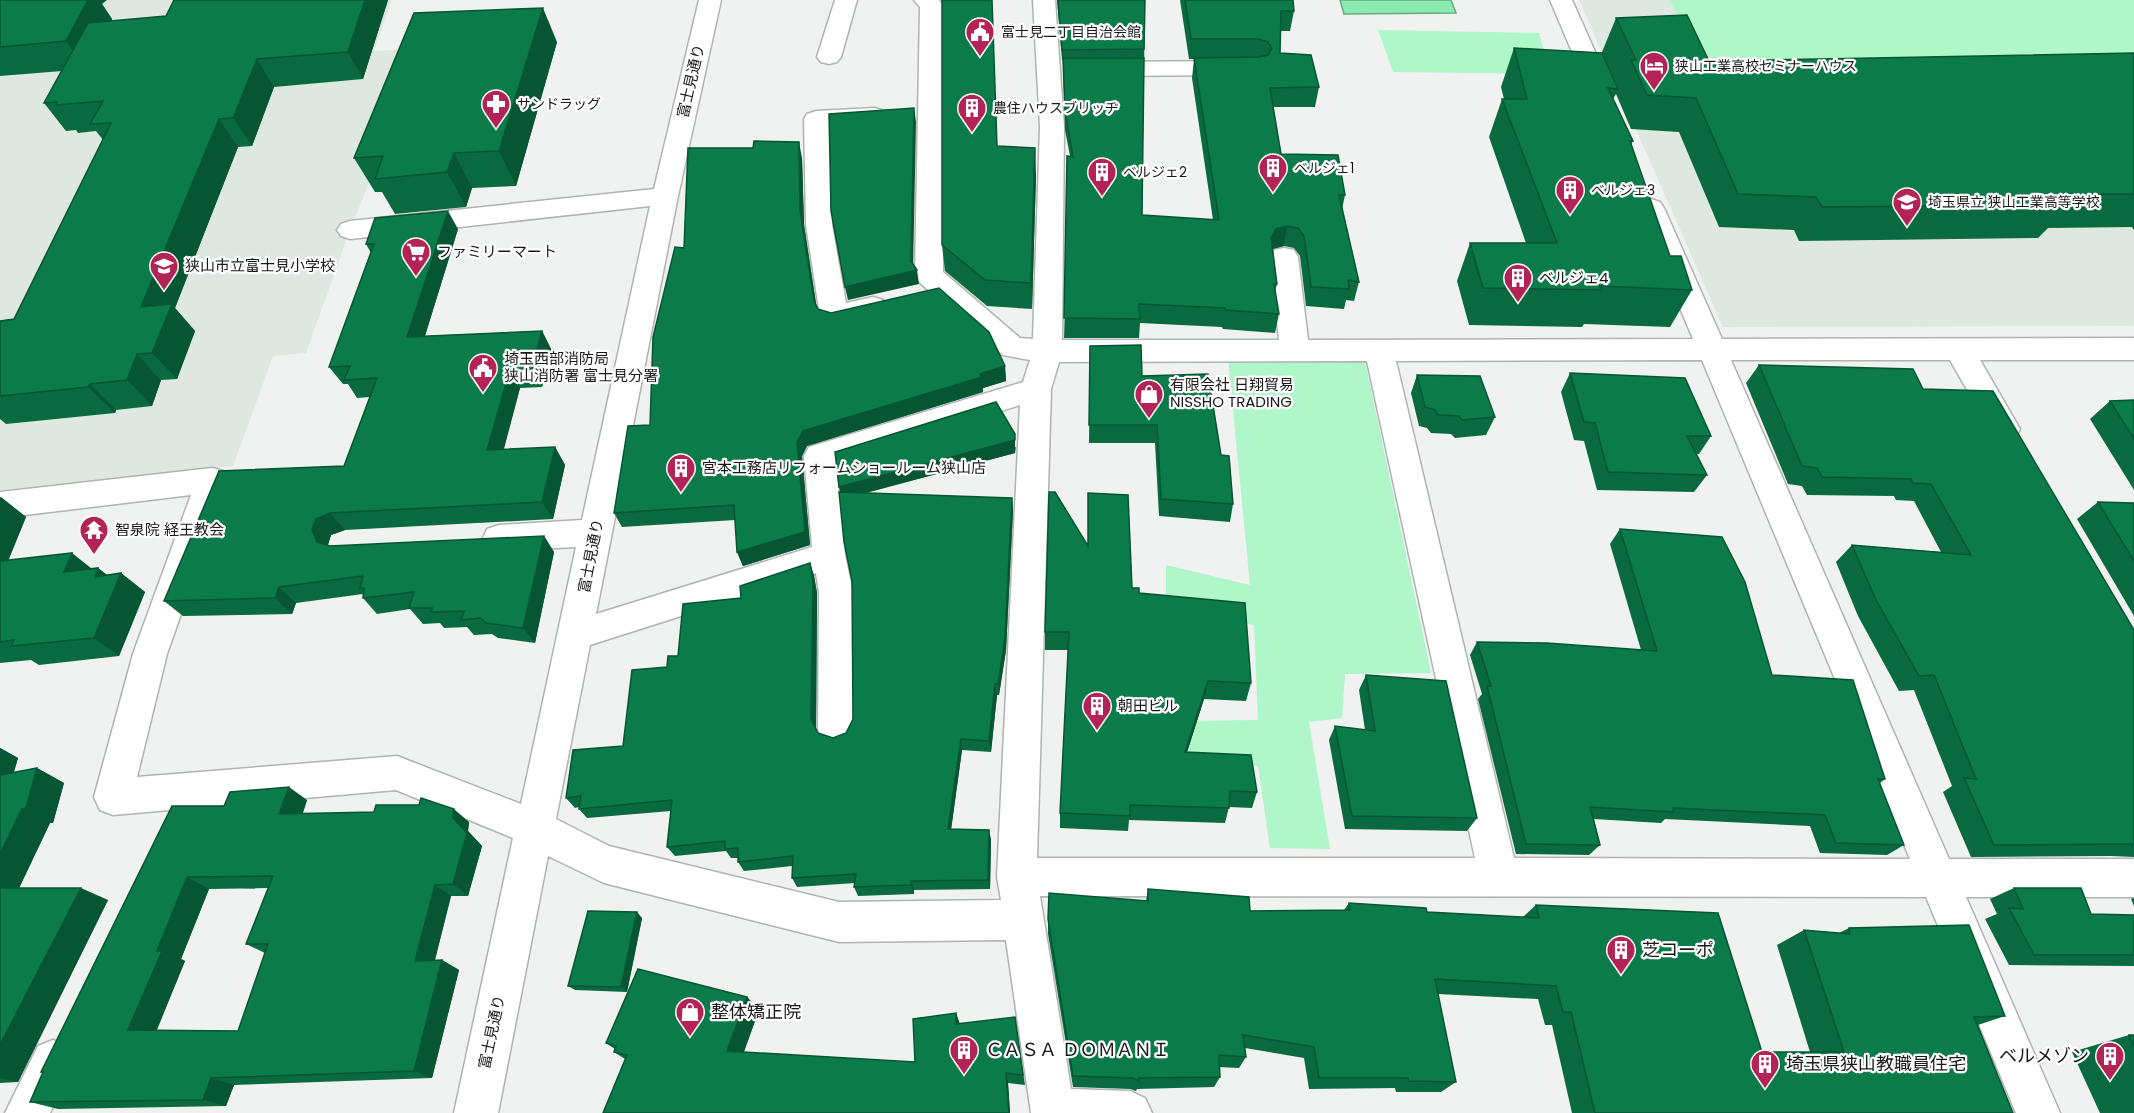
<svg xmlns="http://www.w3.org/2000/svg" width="2134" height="1113" font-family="Poppins,'Noto Sans JP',sans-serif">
<rect width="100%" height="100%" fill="#eff2f0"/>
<g fill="#dee8e1">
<path d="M66 0H392L374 51 423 48 350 230 306 353 273 356 233 466 0 490V5Z"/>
<path d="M1579 0H2134V326L1723 327Z"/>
</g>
<g fill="#aff6c9">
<path d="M1669 0H2134V60L1739 72 1701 53Z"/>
<path d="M1378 30 1539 33 1551 74 1393 72Z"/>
<path d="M1228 358 1365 361 1431 673 1345 674 1342 718 1309 722 1330 849 1270 848 1258 766 1187 752 1188 721 1258 720 1254 625 1166 604V565L1250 585Z"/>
</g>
<path fill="#8beab0" stroke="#68ab82" stroke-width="1.5" d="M1340 0H1451L1456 13 1344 14Z"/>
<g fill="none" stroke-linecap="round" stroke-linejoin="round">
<g stroke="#b0b3b1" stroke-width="3">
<g id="minor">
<path d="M699 0H721L678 196 596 614 812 547 804 456 809 447 1023 382 1030 360 1003 355 919 282 915 275 920 7 914 0H939L942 4 943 272 1020 338 1033 339 1040 127 1033 0H1055L1064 127 1062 340H1279L1270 257 1274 250 1284 248 1294 250 1298 257 1308 340 1693 339 1638 208 1642 202 1651 199 1660 202 1664 208 1722 339 2134 338V360H1980L2020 429 2016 437 2005 441 1994 437 1950 360H1731L1949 859H2134V897H1966L2060 1113H2016L1926 897 1040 896 1071 1089 1130 1091 1145 1098 1152 1113H1031L1006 940 839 942 604 883 548 856 498 1113H454L513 838 396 790 113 815 100 810 94 797 133 654 191 495 0 518V492L212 468 223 471 228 480 167 654 137 777 397 756 521 804 576 547 499 551 487 547 483 538 487 529 499 525 582 520 650 206 350 239 341 236 337 230 341 224 350 221 654 189ZM1702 360 1910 859 1514 858 1396 361ZM1367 361 1475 858H1037L1051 389 1059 362ZM1020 405 997 877 1001 900 839 902 609 846 556 819 590 645 816 573 819 593 818 730 823 742 836 747 849 742 854 730 853 593 845 555 836 463Z"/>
<path d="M835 0H857L841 57 837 62 829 64 821 62 817 57Z"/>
<path d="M1550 0H1572L1613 92 1610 97 1601 99 1592 97 1589 92Z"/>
<path d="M1238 61 1246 63 1250 68 1246 73 1238 75 1101 76 1093 74 1089 69 1093 64 1101 62Z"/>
<path d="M875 108 884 111 887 116 884 121 829 126 832 225 846 303 873 297 883 300 887 307 883 314 834 326 824 323 820 316 806 225 804 119 807 114 816 111Z"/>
<path d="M53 1040 68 1046 74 1061 50 1113H5L38 1046Z"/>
</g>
</g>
<use href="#minor" fill="#fff" fill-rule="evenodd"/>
</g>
<g fill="#096a3f" fill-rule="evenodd">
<path d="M0 0 102 4 112 19V21L388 0 363 79 274 87 252 146 238 147 175 308 195 331 177 379 161 380 152 406 116 410 115 413 6 424 0 419V321L14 319 103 140 96 131 78 133 76 130 66 131 44 103 62 71 0 76Z"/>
<path d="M1057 0H1145L1142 215 1213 220 1192 78 1194 59H1189L1180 0H1293L1294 11 1290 31H1280V53L1319 87 1315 107H1273L1281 154 1345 195 1342 209 1359 282 1354 301 1346 300 1344 309 1306 306 1300 256 1294 248 1284 246 1273 249 1277 284 1275 292 1279 314 1275 333 1223 329 1222 327 1140 323 1139 338H1064L1070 156 1065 130 1063 60H1062Z"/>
<path d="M1616 18 1709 61 2134 53V230L2132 227 2048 228 2038 238 1799 241 1794 230 1719 227 1679 132 1631 129 1616 94 1613 99 1633 141 1631 145 1670 256 1692 290 1670 327 1584 324 1582 327 1469 325 1457 281 1470 243H1526L1489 137 1502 99H1504L1501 87 1514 48 1618 88 1602 52Z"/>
<path d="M557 42 516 186 472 188 466 207 395 214 382 192H375L354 158Z"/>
<path d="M998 146 1036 175 1032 309 987 306 945 271 942 245Z"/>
<path d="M753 148 802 158 804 225 816 304 818 309 1005 366 1006 381 983 388V392L807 446 802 456 810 545 743 566 737 552 735 520 622 527 614 513 650 425 684 248Z"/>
<path d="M458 229 425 336 542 331 551 349 542 387 520 388 503 450 555 447 565 465 553 519 345 530 331 535 328 545 330 546 544 536 554 552 535 643 498 638 492 634 474 635 467 627 444 628 440 623 423 624 410 609 377 614 363 598V594L296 603 292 614 183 616 164 601 344 466 370 397 357 398 348 384H343L329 367 371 253 366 244Z"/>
<path d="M1090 346 1142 376 1221 455 1233 504 1230 522 1159 516 1155 443H1089Z"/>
<path d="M1759 365 1923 389 2134 630V857L2111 856 1971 857 1943 792 1952 786 1914 690 1899 691 1858 616 1836 562 1852 545 1941 552 1914 501 1896 500 1894 496 1807 495 1802 486 1788 484 1746 383Z"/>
<path d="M1570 373 1711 436 1699 454H1696L1707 475 1694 492 1597 490 1584 441 1574 440 1561 392Z"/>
<path d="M1417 375 1495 417 1486 435 1455 438 1451 434 1431 433 1427 428 1419 426 1411 393Z"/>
<path d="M2134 400V490L2090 419 2110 401Z"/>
<path d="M1016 447 1015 453 866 493 1012 498 1013 511 1006 650 999 695H997L991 752 962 750 951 829 991 839 990 889 914 890V894L858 896 854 887 855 883 797 887 792 878V866L744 871 738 862V858H731L726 851 675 856 667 847 671 811 587 818 579 809V807L575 808 566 798 623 746 667 667 678 656 741 598 810 563 814 576 817 593 816 729 818 733 833 738 846 733 853 719 852 581 839 492Z"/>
<path d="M0 497 26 517 8 560 92 569 98 568 107 575 121 573 145 592 119 656 39 665 31 660 0 663Z"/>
<path d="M2098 502 2134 503V616L2077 519Z"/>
<path d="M1620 529 1772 675 1885 779 1880 783 1904 845 1887 855 1820 853 1810 826 1665 819 1661 823 1594 819 1600 845 1589 855 1516 854 1478 699 1482 694 1470 655 1477 642 1641 650 1610 544Z"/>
<path d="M1087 546 1132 588 1251 683 1246 701 1204 699 1187 752 1257 792 1252 808 1229 807 1225 823 1129 820 1128 831 1060 828V813L1068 650H1045V632Z"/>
<path d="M1366 675 1477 818 1467 831 1345 829 1329 740 1335 726 1365 730 1359 690Z"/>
<path d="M0 748 18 758 14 772 37 768 64 783 53 823H50L19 888 108 900 18 1082 0 1083Z"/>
<path d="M307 800 303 813 469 822 468 831 482 846 468 896H451L435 960H442L459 970 432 1078 234 1085 226 1106 58 1109 30 1102 43 1073 41 1072 224 806ZM268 888 246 944 265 953 238 1031 157 1030 185 961 181 959 209 889Z"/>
<path d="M2014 888 2091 914 2134 915V966L2009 965 1985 919 1997 914 1990 899Z"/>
<path d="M1148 889 1250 911 1344 910 1349 903 1427 912 1523 917 1536 905 1762 1052H1810L1777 945 1804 930 1839 933 1849 928 2005 1016 1978 1025 2013 1113H1572L1552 1025H1545L1538 999 1438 994 1456 1082 1441 1092H1396L1395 1088 1309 1089 1304 1058 1245 1048 1246 1057 1239 1068 1219 1067 1220 1077 1214 1087 1137 1089 1136 1091 1130 1089 1073 1087 1048 934V919L1146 901Z"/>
<path d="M2134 898V906L2131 899Z"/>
<path d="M642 918 627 992 575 990 568 986Z"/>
<path d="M747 997 759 1010 744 1052 915 1062 956 1013 960 1024 1015 1017 1025 1085 1008 1083 1010 1113H603L625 1059 614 1052 615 1049 606 1043Z"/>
<path d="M2129 1035H2134V1113H2100L2072 1052Z"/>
</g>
<g fill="#075633">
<path d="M65 0H107L102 4 112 19 87 69 66 41Z"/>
<path d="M365 0H388L363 79 348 52Z"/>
<path d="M543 8 557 42 516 186 499 151Z"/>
<path d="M257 59 274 87 252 146 233 118Z"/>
<path d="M914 108 916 122 913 271 917 270 919 284 848 300 845 287 911 261Z"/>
<path d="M219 119 238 147 175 308 195 331 177 379 152 353 141 307Z"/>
<path d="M799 142 802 158 804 225 818 316 814 301 800 210Z"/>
<path d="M1035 148 1036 175 1032 309 1031 283Z"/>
<path d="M454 153 472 188 466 207 447 172Z"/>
<path d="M448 211 458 229 419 355 407 337Z"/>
<path d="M1287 226 1284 246 1272 249 1271 238 1276 229Z"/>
<path d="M542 331 551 349 542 387 532 369Z"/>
<path d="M137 354 161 380 152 406 127 380Z"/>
<path d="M1005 366 1006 381 983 388V392L807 446 802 456 810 545 743 566 737 552 803 431Z"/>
<path d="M510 370 520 388 499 468 487 450Z"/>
<path d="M90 384 116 410 115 413 88 387Z"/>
<path d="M1015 434V453L842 499 839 487Z"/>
<path d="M555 447 565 465 553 519 542 502Z"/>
<path d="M1 497 26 517 0 581V498Z"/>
<path d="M1012 498 1013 511 1006 650 999 695 998 684Z"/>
<path d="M330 513 345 530 331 535 327 547 317 542 312 530 316 519Z"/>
<path d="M544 536 554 552 535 643 523 628Z"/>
<path d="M72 553 96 572 98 568 117 583 121 573 145 592 119 656 94 638 64 572Z"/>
<path d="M810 563 814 576 817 593 816 730 811 719Z"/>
<path d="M279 587 296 603 292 614 275 598Z"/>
<path d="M1208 681 1204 699 1182 768 1185 752Z"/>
<path d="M995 684 997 695 991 752 989 741Z"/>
<path d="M961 739 962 750 950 838 948 829Z"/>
<path d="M0 748 18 758 7 794 0 790Z"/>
<path d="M37 768 64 783 53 823H50L13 901 0 895V854Z"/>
<path d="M289 787 307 800 298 826 279 814Z"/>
<path d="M454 809 469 822 468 831 482 846 468 896 453 884V818Z"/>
<path d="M989 830 991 839 990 889 988 880Z"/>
<path d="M187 877 209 889 181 959 185 961 153 1038 128 1030 157 951Z"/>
<path d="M911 881 914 890V894L911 885Z"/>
<path d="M435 885 451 896 432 971 415 961Z"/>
<path d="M81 888 108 900 18 1082 0 1078V1045Z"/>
<path d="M637 912 642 918 627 992 621 987Z"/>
<path d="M442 960 459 970 432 1078 414 1071Z"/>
<path d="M747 997 759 1010 740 1062 727 1051Z"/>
<path d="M956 1013 960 1026 956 1024Z"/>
<path d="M1006 1073 1008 1083 1010 1113H1009Z"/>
<path d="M211 1078 234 1085 226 1106 203 1100Z"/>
</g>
<g fill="#0a7b49" stroke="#075633" stroke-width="1.5" fill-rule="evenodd">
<path d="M0 0H88L66 41 0 47Z"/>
<path d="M174 0H365L348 52 257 59 233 118 219 119 141 307 172 304 152 353 137 354 127 380 90 384 88 387 0 396V321L14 319 111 123 90 124 103 101 56 105 57 102 44 103 88 23 166 16Z"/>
<path d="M942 0H992L997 146 1035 148 1031 283 985 280 942 245Z"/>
<path d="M1058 0H1145L1144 49 1062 50Z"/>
<path d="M1185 0H1293L1294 11H1281L1280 53 1311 55 1319 87 1270 88 1281 154 1338 155 1345 195H1339L1359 282 1348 280 1349 289 1311 287 1304 236 1298 228 1287 226 1276 229 1271 238 1277 284H1274L1279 314 1226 310 1225 308 1139 304 1140 319 1064 318 1067 156 1073 157 1065 110 1063 58H1144L1142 215 1219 220 1194 58 1258 57 1268 55 1272 48 1268 42 1258 39H1191Z"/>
<path d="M543 8 499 151 454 153 447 172 375 179 383 156 354 158 414 13Z"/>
<path d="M1687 15 1709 61 2134 53V194H2062L2068 205 1822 207 1816 197 1738 194 1696 98 1647 95 1631 60H1636L1616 18Z"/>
<path d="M1514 48 1602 53 1618 89 1608 88 1633 141H1630L1670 256H1681L1692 290 1600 286 1601 290 1483 288 1470 243H1557L1502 99H1527Z"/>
<path d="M914 108 911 261 917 270 845 287 831 211 829 114Z"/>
<path d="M754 141 799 142 800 210 814 301 818 309 831 313 939 288 989 332 1005 366 980 374 982 377 803 431 797 442 805 532 737 552 734 505 614 513 628 426 650 425 653 337 675 247 684 248 688 148H753Z"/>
<path d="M448 211 407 337 542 331 532 369 510 370 487 450 555 447 542 502 330 513 316 519 312 530 317 542 330 546 544 536 523 628 486 623 480 618 461 620 464 611 431 612 432 608H409L414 592 363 598 364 588H360L363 576 279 587 275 598 164 601 219 471 344 466 377 378 344 380 350 366 329 367 374 244H366L375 218Z"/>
<path d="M1141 345 1142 376 1208 374 1221 455 1229 456 1233 504 1161 499 1157 425H1089L1090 346Z"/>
<path d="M1759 365 1913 369 1923 389 1993 391 2134 630V844L1994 845 1964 778 1976 779 1934 675 1919 676 1876 600 1852 545 1971 555 1931 484 1913 483 1911 479 1822 477 1817 468 1802 466Z"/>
<path d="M1570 373 1685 378 1711 436H1687L1707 475 1608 472 1595 423 1584 422Z"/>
<path d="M1417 375 1480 376 1495 417 1462 420 1459 416 1438 415 1435 410 1425 407Z"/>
<path d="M2134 400V439L2110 401Z"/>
<path d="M996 402 1015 434V440L839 487 835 452Z"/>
<path d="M839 492 1012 498 1005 638 998 684H995L989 741 961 739 948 829 989 830 988 880 911 881V885L854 887 856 874 792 878 793 856 738 862V848L725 849V841L667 847 672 800 579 809 581 796 566 798 573 750 623 746 632 670 667 667 668 656H678L683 604 741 598 740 586 810 563 813 581 811 719 818 733 833 738 846 733 853 719 852 581 844 542Z"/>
<path d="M1049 492H1055L1088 546V493L1128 495 1132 588H1139V593L1245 603 1251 683 1208 681 1185 752 1251 755 1257 792 1230 791 1229 808 1130 805V816L1060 813 1069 632H1045Z"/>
<path d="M2098 502 2134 503V561Z"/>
<path d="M1620 529 1722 537 1745 582 1772 675 1853 680 1885 779H1878L1904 845 1836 843 1825 815 1673 808 1674 812 1590 807 1600 845 1526 844 1487 686H1491L1477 642 1547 643 1657 651Z"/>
<path d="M72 553 64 572 98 568 95 577 121 573 94 638 11 646 14 640 0 642V561Z"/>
<path d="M1366 675 1446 681 1477 818 1352 816 1335 726 1375 731Z"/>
<path d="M37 768 26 808 22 809 0 854V775Z"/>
<path d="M289 787 279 814 374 812 376 805H419L421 798 454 809 453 818 467 833 453 884 435 885 415 961 442 960 414 1071 211 1078 203 1100 30 1102 43 1072H41L172 806H224L230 792ZM273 876 246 944H268L238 1031 128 1030 162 951H157L187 877Z"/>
<path d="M0 888H81L0 1045Z"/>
<path d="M2014 888H2081L2091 914 2134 915V955H2034L2009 908 2023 909Z"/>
<path d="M1148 889 1249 897 1250 911 1350 910 1349 903 1426 908 1427 912 1539 918 1536 905 1718 913 1762 1052H1844L1804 930 1850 934 1849 928 1969 925 2005 1016 1974 1017 2013 1113H1595L1571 1012H1563L1556 986 1435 979 1456 1082 1409 1081 1408 1078H1319L1314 1047 1243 1035 1246 1057 1219 1055 1220 1077 1139 1078V1081L1133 1078 1073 1076 1048 919 1049 893 1148 901Z"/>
<path d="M588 911 637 912 621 987 568 986Z"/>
<path d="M638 969 747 997 727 1051 915 1062 913 1019 956 1013V1024L1015 1017 1023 1075 1006 1073 1009 1113H603L627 1055 614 1052 616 1046 606 1043Z"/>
<path d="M2129 1035H2134V1046Z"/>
</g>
<defs>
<g id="civic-pin" transform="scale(1.5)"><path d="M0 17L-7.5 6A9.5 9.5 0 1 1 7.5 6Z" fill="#b32356" stroke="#fff"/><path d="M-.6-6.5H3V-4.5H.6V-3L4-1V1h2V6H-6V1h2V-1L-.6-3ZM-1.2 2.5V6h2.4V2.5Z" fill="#fff"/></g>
<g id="hotel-pin" transform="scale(1.5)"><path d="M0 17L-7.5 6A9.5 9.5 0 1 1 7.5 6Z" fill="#b32356" stroke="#fff"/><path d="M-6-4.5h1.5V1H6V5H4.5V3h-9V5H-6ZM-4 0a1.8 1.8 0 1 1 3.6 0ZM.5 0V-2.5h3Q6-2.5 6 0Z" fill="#fff"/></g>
<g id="pharmacy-pin" transform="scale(1.5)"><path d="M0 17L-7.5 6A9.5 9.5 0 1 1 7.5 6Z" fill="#b32356" stroke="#fff"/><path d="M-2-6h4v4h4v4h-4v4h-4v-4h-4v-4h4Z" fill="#fff"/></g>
<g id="building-pin" transform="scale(1.5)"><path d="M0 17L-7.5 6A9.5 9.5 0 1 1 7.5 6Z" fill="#b32356" stroke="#fff"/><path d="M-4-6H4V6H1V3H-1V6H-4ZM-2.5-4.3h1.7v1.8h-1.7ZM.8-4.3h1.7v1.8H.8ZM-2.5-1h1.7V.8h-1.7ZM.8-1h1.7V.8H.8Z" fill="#fff"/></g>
<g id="school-pin" transform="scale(1.5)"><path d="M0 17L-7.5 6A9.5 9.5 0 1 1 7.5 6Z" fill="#b32356" stroke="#fff"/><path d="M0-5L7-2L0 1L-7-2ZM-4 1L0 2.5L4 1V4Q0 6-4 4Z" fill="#fff"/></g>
<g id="supermarket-pin" transform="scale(1.5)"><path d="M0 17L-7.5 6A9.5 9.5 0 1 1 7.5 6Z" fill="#b32356" stroke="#fff"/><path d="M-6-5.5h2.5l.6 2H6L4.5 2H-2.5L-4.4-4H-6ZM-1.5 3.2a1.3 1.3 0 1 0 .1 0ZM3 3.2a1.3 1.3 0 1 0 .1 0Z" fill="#fff"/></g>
<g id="shop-pin" transform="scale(1.5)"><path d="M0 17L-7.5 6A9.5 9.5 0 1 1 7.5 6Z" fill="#b32356" stroke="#fff"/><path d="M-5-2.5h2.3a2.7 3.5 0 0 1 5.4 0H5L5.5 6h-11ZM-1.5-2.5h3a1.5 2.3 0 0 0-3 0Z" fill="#fff"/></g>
<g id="temple-pin" transform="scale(1.5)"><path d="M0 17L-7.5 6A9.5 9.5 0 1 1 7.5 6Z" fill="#b32356" stroke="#fff"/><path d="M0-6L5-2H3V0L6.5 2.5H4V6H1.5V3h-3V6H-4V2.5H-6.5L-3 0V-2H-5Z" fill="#fff"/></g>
</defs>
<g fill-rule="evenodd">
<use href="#civic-pin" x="980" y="32"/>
<use href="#hotel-pin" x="1654" y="66"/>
<use href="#pharmacy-pin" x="496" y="104"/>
<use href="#building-pin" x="972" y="108"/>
<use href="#building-pin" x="1273" y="168"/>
<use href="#building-pin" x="1102" y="172"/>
<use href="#building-pin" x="1570" y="190"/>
<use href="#school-pin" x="1907" y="202"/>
<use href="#supermarket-pin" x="416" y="252"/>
<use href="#school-pin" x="164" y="266"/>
<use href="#building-pin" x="1518" y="278"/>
<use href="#civic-pin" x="483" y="368"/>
<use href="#shop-pin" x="1149" y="394"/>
<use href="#building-pin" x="681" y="468"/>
<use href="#temple-pin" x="94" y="530"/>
<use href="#building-pin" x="1097" y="706"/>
<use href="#building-pin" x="1621" y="950"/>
<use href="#shop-pin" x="690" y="1012"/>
<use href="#building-pin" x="964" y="1050"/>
<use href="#building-pin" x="2110" y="1056"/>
<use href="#building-pin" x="1765" y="1064"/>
</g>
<g text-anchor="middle" stroke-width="4.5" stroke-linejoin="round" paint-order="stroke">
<g font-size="14" fill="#181918" stroke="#fff" text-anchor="start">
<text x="1001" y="37">富士見二丁目自治会館</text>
<text x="1675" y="71">狭山工業高校セミナーハウス</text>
<text x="517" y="109">サンドラッグ</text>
<text x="993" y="113">農住ハウスブリッヂ</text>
<text x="1294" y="173">ベルジェ1</text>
<text x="1123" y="177">ベルジェ2</text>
<text x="1591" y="195">ベルジェ3</text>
<text x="1928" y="207">埼玉県立 狭山工業高等学校</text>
</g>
<g font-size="15" fill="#181918" stroke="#fff">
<text transform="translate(691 81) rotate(-77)" y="5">富士見通り</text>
<text transform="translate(591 556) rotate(-79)" y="5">富士見通り</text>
<text transform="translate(492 1032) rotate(-78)" y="5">富士見通り</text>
</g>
<g font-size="15" fill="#181918" stroke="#fff" text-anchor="start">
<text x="437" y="257">ファミリーマート</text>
<text x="185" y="271">狭山市立富士見小学校</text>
<text x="1539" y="283">ベルジェ4</text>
<text x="504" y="364">埼玉西部消防局<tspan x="504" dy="17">狭山消防署 富士見分署</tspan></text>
<text x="1170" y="390">有限会社 日翔貿易<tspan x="1170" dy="17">NISSHO TRADING</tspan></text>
<text x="702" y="473">宮本工務店リフォームショールーム狭山店</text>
<text x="115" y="535">智泉院 経王教会</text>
<text x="1118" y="711">朝田ビル</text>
</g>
<g font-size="18" fill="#181918" stroke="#fff" text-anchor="start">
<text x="1642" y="956">芝コーポ</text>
<text x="711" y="1018">整体矯正院</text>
<text x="985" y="1056">ＣＡＳＡ ＤＯＭＡＮＩ</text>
<text x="2089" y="1062" text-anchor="end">ベルメゾン</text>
<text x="1786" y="1070">埼玉県狭山教職員住宅</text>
</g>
</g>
</svg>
